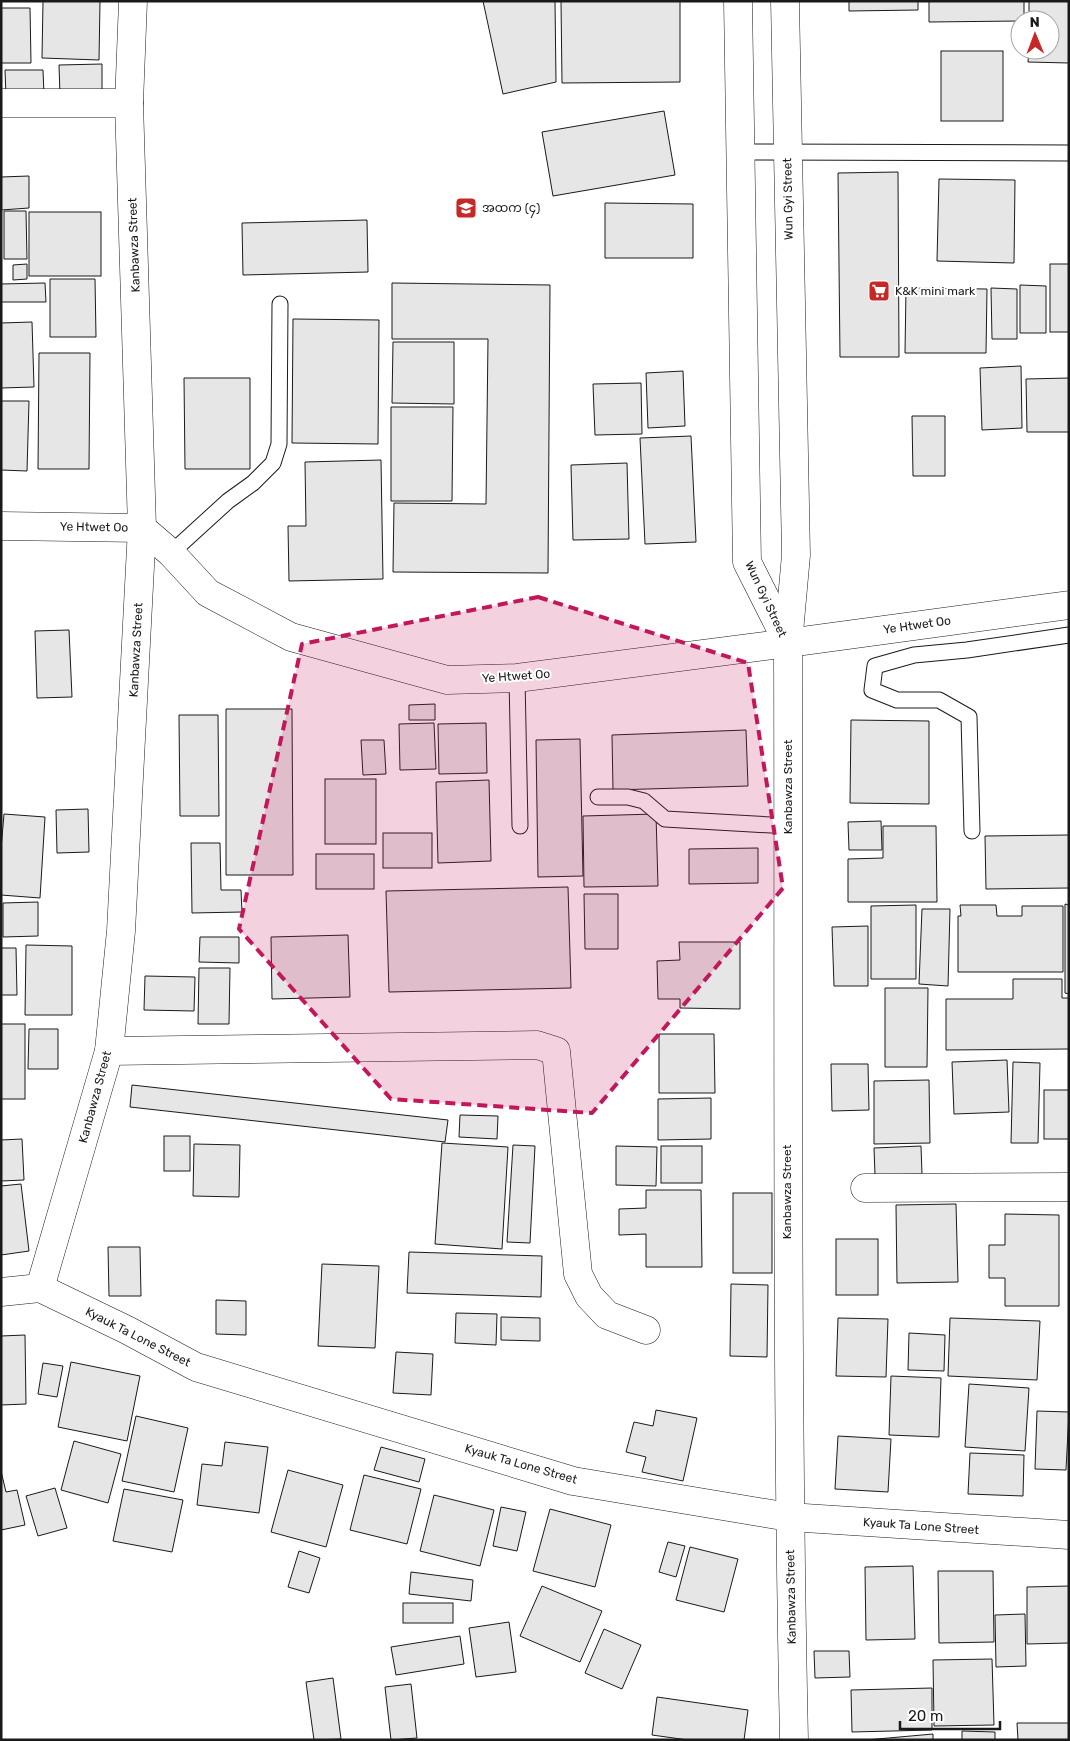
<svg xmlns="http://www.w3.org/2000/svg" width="1070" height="1741" font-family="Rubik,'Noto Sans Myanmar',sans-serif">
<rect width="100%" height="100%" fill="#fff"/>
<g fill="#e6e6e6" stroke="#1a1a1a">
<path d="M43 1H100L99 60 42 58Z"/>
<path d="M483 1H555L556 82 503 94Z"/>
<path d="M561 1H680V82L562 83Z"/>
<path d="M849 1H918V10L849 11Z"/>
<path d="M929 1H1024V20H1020V21L929 22Z"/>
<path d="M1029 1H1069V63L1028 62 1029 50H1050V20H1029Z"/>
<path d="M1 8H30L31 63H1Z"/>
<rect x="941" y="51" width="62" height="70"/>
<path d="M102 64V93L60 95 59 65Z"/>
<path d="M5 70H43L44 95 6 96Z"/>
<path d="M664 111 675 175 553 196 542 132Z"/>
<path d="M898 172 899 357H840L838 173Z"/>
<path d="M29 176V208L1 210V177Z"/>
<path d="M939 179 1015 180 1014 263 937 261Z"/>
<path d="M605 203 693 204V258H605Z"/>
<path d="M4 211H26L27 259H4Z"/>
<rect x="29" y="212" width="72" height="64"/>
<path d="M367 220 368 272 243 275 242 223Z"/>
<path d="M27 264V279L13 280V265Z"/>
<rect x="1050" y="264" width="19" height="68"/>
<path d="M50 279H95L96 337H50Z"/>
<path d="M45 283 46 302H1V284Z"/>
<path d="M392 283 550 285 548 573 393 572 394 503 486 504 488 339H392Z"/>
<path d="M1020 285 1046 286V333H1020Z"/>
<path d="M906 288 987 289 986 353H905Z"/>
<path d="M991 288 1017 289V339H992Z"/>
<path d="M293 319 379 320 378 444 292 443Z"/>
<path d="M32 322 34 387 1 388V323Z"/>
<path d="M393 342H454V404L392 403Z"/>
<path d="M39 353H90L89 469H38Z"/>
<path d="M1021 366 1022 428 982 430 980 368Z"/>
<path d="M683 371 685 426 648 428 646 373Z"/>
<path d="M184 378H250V469H185Z"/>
<path d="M1069 378V432H1027L1026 379Z"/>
<path d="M641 383 642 434 595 435 593 384Z"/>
<path d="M1 401H29L27 471 1 470Z"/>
<path d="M391 407H453L452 501H391Z"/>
<path d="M912 416H945V476H913Z"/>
<path d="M691 436 696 542 645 544 640 438Z"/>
<path d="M381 460 383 579 289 581 288 526H306L305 462Z"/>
<path d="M627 463 629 539 573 540 571 465Z"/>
<path d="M69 630 72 697 37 698 35 631Z"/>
<path d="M435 704V720H409V705Z"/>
<path d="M226 709H292L293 875H226Z"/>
<path d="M179 715H218L219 816H180Z"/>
<path d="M851 720 929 721V804L850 803Z"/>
<path d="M434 723 436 769 400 770 399 724Z"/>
<path d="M486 723 487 773 439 774 438 724Z"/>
<path d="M746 730 748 786 613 790 612 735Z"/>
<path d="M580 739 583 876 538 877 536 740Z"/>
<path d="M361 740H384L386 774 363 775Z"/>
<rect x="325" y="779" width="51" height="65"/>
<path d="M489 780 491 861 438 863 436 782Z"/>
<path d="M88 809 89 852 57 853 56 810Z"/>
<path d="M4 814 45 817 40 898 1 895V849Z"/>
<path d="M656 814 658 886 584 887 583 816Z"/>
<path d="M881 821 882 850H849L848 822Z"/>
<path d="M883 826H936L937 902H848V859L883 858Z"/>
<rect x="383" y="833" width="49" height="35"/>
<path d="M1069 835V888L986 889 985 836Z"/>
<path d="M191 843H220L221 890H241L242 912 192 913Z"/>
<path d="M758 848V883L689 884V849Z"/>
<rect x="316" y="854" width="58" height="35"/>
<path d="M568 887 571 988 389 992 386 891Z"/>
<path d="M584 894H618V949H585Z"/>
<path d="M38 902V936L3 937V903Z"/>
<path d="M1065 904 1069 905V994L1065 993Z"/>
<path d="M916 905V979H871V906Z"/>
<path d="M960 905H996L997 916H1022V906H1063V972H958V916H961Z"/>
<path d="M922 909H950L948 986 919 984Z"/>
<path d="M868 926V986H834L832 927Z"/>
<path d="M348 935 350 997 272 999 271 937Z"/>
<path d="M200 937H239V963L199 962Z"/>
<path d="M679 942H740V1009L680 1008V999H658L657 961 680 960Z"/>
<path d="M26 945 72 946V1015H25Z"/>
<path d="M1 948H16L17 995H1Z"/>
<path d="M199 968H230L229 1024H198Z"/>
<path d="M145 976 195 977 194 1011 144 1010Z"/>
<path d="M1013 979H1062V998H1069V1049L946 1050V999H1013Z"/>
<path d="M885 988H928L927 1067H885Z"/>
<rect x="1" y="1024" width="24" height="75"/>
<path d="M29 1029H58V1069H28Z"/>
<path d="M659 1034H714L715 1093H659Z"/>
<path d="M1007 1060 1009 1112 954 1114 952 1062Z"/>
<path d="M1013 1062 1040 1063 1038 1143H1011Z"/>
<path d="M831 1064H868L869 1110 832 1111Z"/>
<path d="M929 1080 930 1143 874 1144V1081Z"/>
<path d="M132 1085 448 1120 445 1142 130 1107Z"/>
<rect x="1044" y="1090" width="25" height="49"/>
<path d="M711 1098V1139L658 1140V1099Z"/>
<path d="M460 1115 498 1116 497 1139 459 1137Z"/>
<rect x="164" y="1136" width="26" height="35"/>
<path d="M22 1139 24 1180 1 1181V1140Z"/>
<path d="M442 1143 508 1147 502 1249 435 1244Z"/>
<path d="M194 1144 240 1145 239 1197 193 1196Z"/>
<path d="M513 1145 535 1146 530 1243 507 1242Z"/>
<path d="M616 1146 657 1147 656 1186 616 1185Z"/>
<rect x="661" y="1146" width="41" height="37"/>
<path d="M921 1146 922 1174 875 1175 874 1148Z"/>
<path d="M21 1184 29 1251 1 1255V1186Z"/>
<path d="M646 1190H701L702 1267H646V1234L619 1235V1209L646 1208Z"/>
<rect x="733" y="1193" width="39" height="80"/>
<path d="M956 1204 958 1282 897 1283 896 1205Z"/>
<path d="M1005 1214 1059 1215V1306H1005V1278H989V1245H1005Z"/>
<rect x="836" y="1239" width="42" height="56"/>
<path d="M108 1247H140L141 1296H109Z"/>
<path d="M409 1252 542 1256 541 1297 407 1293Z"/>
<path d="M322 1264 379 1266 375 1348 318 1346Z"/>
<path d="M731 1284 768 1285 767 1357 730 1356Z"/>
<path d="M216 1300 246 1301V1335L216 1334Z"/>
<path d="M456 1313 497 1314 496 1345 455 1343Z"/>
<path d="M501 1317 540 1318V1341L501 1340Z"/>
<path d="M838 1318 888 1319 886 1377 836 1376Z"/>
<path d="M950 1318 1040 1321 1037 1380 948 1376Z"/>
<path d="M909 1333 945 1335 944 1371 908 1370Z"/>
<path d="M25 1335 26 1404 1 1405V1336Z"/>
<path d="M396 1352 433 1354 431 1395 393 1393Z"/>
<path d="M71 1362 140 1376 127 1441 58 1427Z"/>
<path d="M43 1363 63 1366 57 1397 38 1394Z"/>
<path d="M891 1376 941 1378 939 1437 889 1435Z"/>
<path d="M969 1384 1029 1388 1025 1451 965 1447Z"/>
<path d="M656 1410 697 1418 683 1481 642 1472 646 1457 626 1452 634 1422 653 1426Z"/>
<path d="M1037 1411 1069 1412 1066 1470 1035 1469Z"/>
<path d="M136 1416 188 1428 174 1492 122 1481Z"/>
<path d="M838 1436 891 1439 888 1492 835 1489Z"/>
<path d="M74 1441 121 1454 108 1503 61 1490Z"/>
<path d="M225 1442 268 1447 259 1513 197 1505 202 1464 222 1466Z"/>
<path d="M381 1447 425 1459 419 1482 374 1470Z"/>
<path d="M970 1453 1024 1455 1023 1496 968 1494Z"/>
<path d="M288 1470 343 1485 326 1547 271 1532Z"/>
<path d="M1 1471 6 1492 17 1490 25 1525 1 1530Z"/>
<path d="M364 1475 421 1489 407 1544 350 1530Z"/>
<path d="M55 1488 67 1528 38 1536 26 1496Z"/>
<path d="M124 1489 183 1500 172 1552 113 1541Z"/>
<path d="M434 1495 494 1510 480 1566 420 1551Z"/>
<path d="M501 1507 526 1512 517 1551 493 1546Z"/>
<path d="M550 1509 611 1525 595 1587 533 1571Z"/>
<path d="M668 1542 685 1546 676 1577 659 1572Z"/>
<path d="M690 1547 738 1559 724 1612 676 1600Z"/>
<path d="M299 1551 320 1558 309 1593 288 1587Z"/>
<path d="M913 1566 915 1639 866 1640 865 1567Z"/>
<path d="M938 1571H993L994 1642 939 1643Z"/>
<path d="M411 1572 473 1580 471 1601 409 1594Z"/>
<path d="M542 1586 602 1611 580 1662 520 1636Z"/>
<path d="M1069 1586V1643L1027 1644V1587Z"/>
<rect x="403" y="1603" width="50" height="20"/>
<path d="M1025 1614 1026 1666 996 1667 995 1615Z"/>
<path d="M509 1622 516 1672 476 1677 469 1628Z"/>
<path d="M604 1629 641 1645 622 1689 585 1673Z"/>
<path d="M460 1636 464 1664 396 1675 391 1647Z"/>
<path d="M814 1651H849L850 1677 815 1678Z"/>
<path d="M992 1659 994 1725 934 1726 933 1660Z"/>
<path d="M333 1678 341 1739 314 1740 306 1682Z"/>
<path d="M411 1684 417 1738 391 1740 385 1687Z"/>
<path d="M932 1688V1730L852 1732 851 1690Z"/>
<path d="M657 1697 748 1710 744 1740H688L652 1735Z"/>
<path d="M1017 1723H1069V1740H1018Z"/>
<path d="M962 1731 995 1732V1740H962Z"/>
<path d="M933 1734V1740H866Z"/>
</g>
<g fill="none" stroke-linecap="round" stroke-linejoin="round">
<g stroke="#1a1a1a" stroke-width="17">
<g id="lane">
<path d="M740 152 1069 153"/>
<path d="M171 553 228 501 253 483 273 463 279 444 280 304"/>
<path d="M517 678 520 826"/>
<path d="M598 797H628L644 801 665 819 788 826"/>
<path d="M972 831 969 717 939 700H897L872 690 875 666 914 655 967 650 1069 635"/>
</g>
</g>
<g stroke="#1a1a1a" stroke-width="29">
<g id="street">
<path d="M738 1 747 562 788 643"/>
<path d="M785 1 796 555 788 643C789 1009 786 1374 794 1740"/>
<path d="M1 103H129"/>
<path d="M1 526 142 528 171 553 208 593 291 637 447 680 517 678 788 643 1069 605"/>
<path d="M109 1051 537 1045 556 1051 578 1274 589 1296 607 1315 646 1330"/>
<path d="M865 1188 1069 1187"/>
<path d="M40 1288 109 1051 121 931 142 528 129 103 133 1"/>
<path d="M1 1292 40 1288 127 1330 196 1367 573 1481 789 1517 1069 1535"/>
</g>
</g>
<use href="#lane" stroke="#fff" stroke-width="15"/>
<use href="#street" stroke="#fff" stroke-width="28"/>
</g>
<path fill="#c2185b" fill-opacity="0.2" stroke="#c2185b" stroke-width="4" stroke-dasharray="10 6" stroke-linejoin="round" d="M538 597 748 663 783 888 592 1113 391 1099 239 929 302 644Z"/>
<defs>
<g id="school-square" transform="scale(1.125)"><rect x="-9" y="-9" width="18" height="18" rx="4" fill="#c62828" stroke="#fff"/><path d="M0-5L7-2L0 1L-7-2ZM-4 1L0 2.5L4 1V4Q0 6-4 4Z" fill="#fff"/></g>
<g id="supermarket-square" transform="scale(1.125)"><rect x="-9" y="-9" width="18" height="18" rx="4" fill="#c62828" stroke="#fff"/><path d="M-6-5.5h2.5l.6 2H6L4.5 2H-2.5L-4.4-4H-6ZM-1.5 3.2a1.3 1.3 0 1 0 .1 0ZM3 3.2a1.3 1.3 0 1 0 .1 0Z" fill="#fff"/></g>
</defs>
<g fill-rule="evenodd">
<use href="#school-square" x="466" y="208"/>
<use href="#supermarket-square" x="879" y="291"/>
</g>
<g text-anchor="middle" stroke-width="4" stroke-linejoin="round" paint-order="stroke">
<g font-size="12" fill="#1a1a1a" stroke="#fff">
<text transform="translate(788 199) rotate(-91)" y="4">Wun Gyi Street</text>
<text transform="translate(134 245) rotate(-92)" y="4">Kanbawza Street</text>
<text transform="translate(94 527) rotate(1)" y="4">Ye Htwet Oo</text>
<text transform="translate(766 599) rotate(65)" y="4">Wun Gyi Street</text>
<text transform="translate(917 625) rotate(-8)" y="4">Ye Htwet Oo</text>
<text transform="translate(136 650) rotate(-87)" y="4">Kanbawza Street</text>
<text transform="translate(516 676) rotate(-4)" y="4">Ye Htwet Oo</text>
<text transform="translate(788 787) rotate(-90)" y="4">Kanbawza Street</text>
<text transform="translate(95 1097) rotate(-75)" y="4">Kanbawza Street</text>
<text transform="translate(787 1192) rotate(-90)" y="4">Kanbawza Street</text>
<text transform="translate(138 1337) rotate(27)" y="4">Kyauk Ta Lone Street</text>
<text transform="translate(521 1464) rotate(16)" y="4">Kyauk Ta Lone Street</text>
<text transform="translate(921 1526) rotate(4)" y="4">Kyauk Ta Lone Street</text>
<text transform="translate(791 1597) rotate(-91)" y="4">Kanbawza Street</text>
</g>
<g font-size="12" fill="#1a1a1a" stroke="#fff" text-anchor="start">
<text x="482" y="212">အထက (၄)</text>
<text x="895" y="295">K&amp;K mini mark</text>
</g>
</g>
<rect width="1070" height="1741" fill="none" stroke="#1a1a1a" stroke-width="5"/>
<g transform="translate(1035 35) rotate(359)"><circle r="24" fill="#ffffff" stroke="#a3a3a3"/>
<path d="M0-4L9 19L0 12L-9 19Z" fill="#c62828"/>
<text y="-8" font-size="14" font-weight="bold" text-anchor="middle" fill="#1a1a1a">N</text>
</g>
<path d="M900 1721v8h100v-8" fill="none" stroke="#1a1a1a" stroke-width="2.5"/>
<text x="908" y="1721" font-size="15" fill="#1a1a1a" stroke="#ffffff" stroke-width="4" paint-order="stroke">20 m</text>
</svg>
